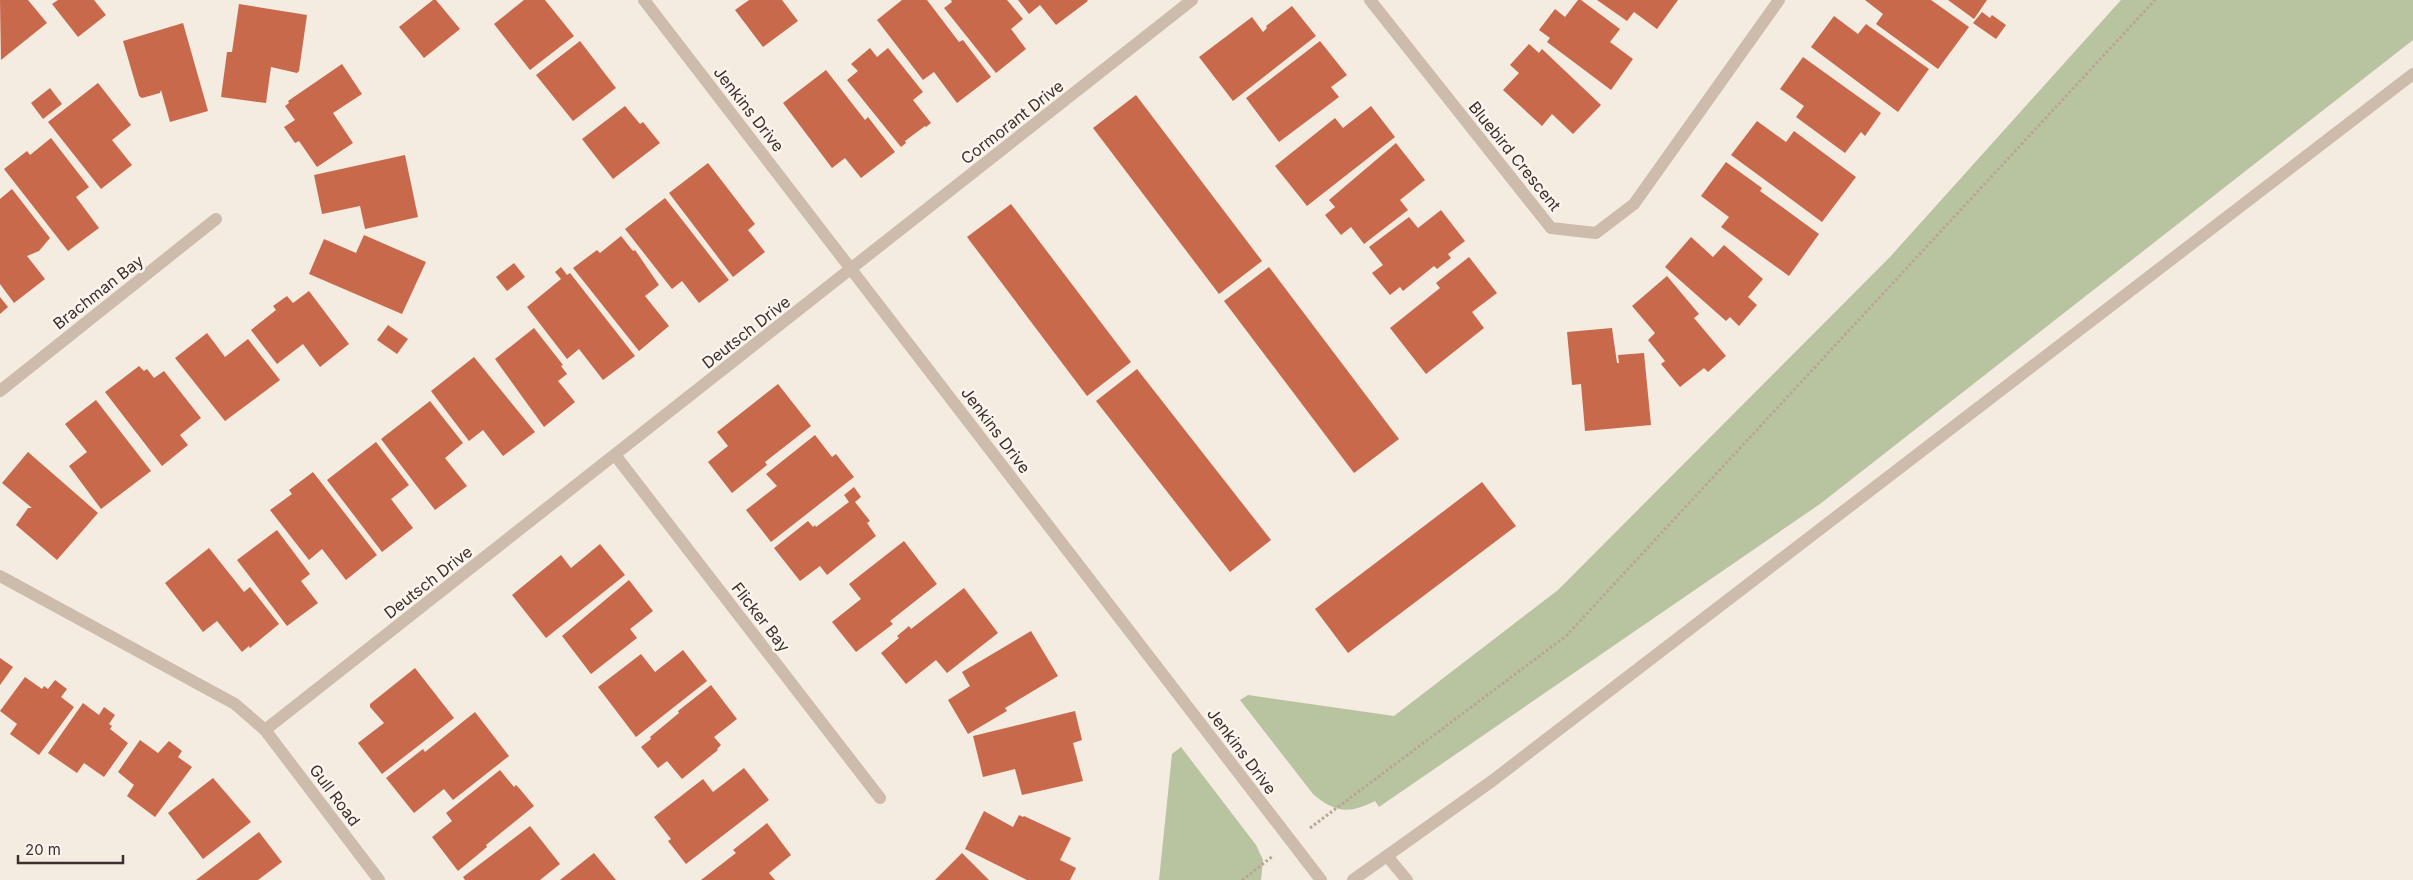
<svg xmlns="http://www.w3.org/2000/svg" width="2413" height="880" font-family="Inter,sans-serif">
<rect width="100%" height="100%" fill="#f4ebe1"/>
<g fill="#b8c4a0">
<path d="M2121 0H2413V40L1820 504 1379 807 1375 801C1349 814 1335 813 1313 794L1240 700 1248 695 1394 716 1558 590 1890 257Z"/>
<path d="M1181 747 1256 845 1263 860 1261 880H1159L1172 754Z"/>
</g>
<g fill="#c8694b">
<path d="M0 0H28L47 23 1 60Z"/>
<path d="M58 0H94L106 15 78 37 52 4Z"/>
<path d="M433 0H436L460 29 424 58 399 27Z"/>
<path d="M524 0H545L574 36 530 70 494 24Z"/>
<path d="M749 0H782L798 21 763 47 735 10Z"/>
<path d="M902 0H927L959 42 963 40 991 77 957 103 934 72 923 80 877 20Z"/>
<path d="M951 0H1007L1023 19 1011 29 1026 49 996 73 944 8 952 2Z"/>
<path d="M1018 0H1087L1088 1 1056 25 1040 5 1029 14Z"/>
<path d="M1578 0H1581L1620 29 1610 42 1633 59 1611 90 1547 42 1550 38 1539 30 1555 9 1565 17Z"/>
<path d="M1597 0H1678L1657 29 1634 12 1627 21Z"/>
<path d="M1865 0H1931L1969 27 1938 69 1876 24 1883 14Z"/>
<path d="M1948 0H1987L1974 19Z"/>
<path d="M239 4 307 15 299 71 297 73 271 67 266 103 221 97 227 52H232Z"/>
<path d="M1292 6 1316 36 1233 101 1199 57 1252 17 1263 32 1267 28 1266 26Z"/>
<path d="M1982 12 1990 18 1992 15 2006 25 1996 39 1973 23Z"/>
<path d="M1834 16 1858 34 1866 24 1929 69 1898 112 1811 47Z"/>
<path d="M183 23 208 111 170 122 161 90 160 93 142 98 139 96 123 41Z"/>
<path d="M580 41 616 88 573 121 536 75Z"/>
<path d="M1320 41 1347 75 1331 87 1339 97 1279 142 1246 98Z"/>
<path d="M1529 44 1539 53 1542 49 1601 105 1573 134 1552 114 1542 126 1503 90 1519 73 1510 65Z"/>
<path d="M870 48 877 57 888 48 923 92 913 100 931 123 926 127 925 126 905 141 906 143 901 147 847 80 858 71 851 64Z"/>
<path d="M1803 57 1881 113 1865 136 1861 132 1845 153 1796 117 1804 106 1780 89Z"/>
<path d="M342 64 362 94 333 113 353 143 317 167 299 141 295 143 284 127 295 120 285 106 289 103 288 101Z"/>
<path d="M826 70 865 120 868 117 895 152 861 178 845 158 832 168 783 103Z"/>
<path d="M98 83 131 125 112 140 132 165 101 189 48 122Z"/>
<path d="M50 88 62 104 43 119 31 103Z"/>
<path d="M1136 95 1262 261 1219 294 1093 128Z"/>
<path d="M625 106 640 124 643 122 660 143 613 179 582 139Z"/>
<path d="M1371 106 1395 137 1307 206 1275 166 1335 118 1343 128Z"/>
<path d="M1757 121 1786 142 1794 131 1856 177 1822 222 1731 155Z"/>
<path d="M51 138 89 187 76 197 99 228 68 251 4 169 27 151 30 155Z"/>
<path d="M1396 143 1425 180 1400 200 1408 210 1364 244 1351 227 1341 235 1325 215 1335 207 1329 200Z"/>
<path d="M405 155 418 217 365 229 360 206 322 214 314 175Z"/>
<path d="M1726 162 1762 188 1760 191 1819 234 1789 276 1721 227 1729 217 1701 196Z"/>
<path d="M708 163 755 224 748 230 765 252 733 277 669 193Z"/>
<path d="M12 189 50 238 39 251 27 256 45 279 14 303 0 284V199Z"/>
<path d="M665 198 729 280 699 303 682 281 672 289 625 229Z"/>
<path d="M1011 204 1131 362 1087 396 967 237Z"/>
<path d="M1441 210 1465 241 1448 254 1451 258 1437 269 1434 266 1403 291 1400 287 1390 295 1372 273 1383 265 1369 247 1409 217 1418 228Z"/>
<path d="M364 235 426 262 402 314 309 274 324 239 356 253Z"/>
<path d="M621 236 633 251 635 250 659 285 645 296 669 326 639 351 573 268 597 250 600 253Z"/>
<path d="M1691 237 1713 257 1724 245 1763 279 1748 297 1757 305 1739 326 1730 317 1726 321 1665 267Z"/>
<path d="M1469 257 1497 293 1472 312 1484 328 1426 374 1390 328 1440 288 1436 283Z"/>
<path d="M514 263 525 277 507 291 496 277Z"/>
<path d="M561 267 567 275 570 273 635 356 603 380 579 349 567 359 527 307 561 279 555 272Z"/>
<path d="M1269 267 1399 439 1354 473 1224 301Z"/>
<path d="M1667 276 1699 314 1694 318 1726 356 1708 372 1704 368 1680 387 1661 364 1665 361 1648 340 1655 333 1632 306Z"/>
<path d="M309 291 349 344 320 367 303 344 277 364 251 330 276 310 273 306 287 296 293 303Z"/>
<path d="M0 297 8 307 0 314Z"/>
<path d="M388 325 408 339 397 354 377 340Z"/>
<path d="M534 328 563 365 561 366 567 374 558 381 575 402 544 427 495 359Z"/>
<path d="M1612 328 1617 363H1619L1618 355 1644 353 1651 425 1585 431 1581 384 1572 385 1567 332Z"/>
<path d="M207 333 225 357 248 339 280 380 225 421 175 358Z"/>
<path d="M474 357 535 432 503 456 483 430 469 441 431 391Z"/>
<path d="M139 366 144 371 147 369 154 378 164 371 201 418 180 435 188 445 162 466 105 392Z"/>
<path d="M1137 369 1271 540 1230 572 1096 401Z"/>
<path d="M778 384 811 426 765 462 767 465 732 493 708 462 728 446 717 432Z"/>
<path d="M96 400 151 471 101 509 69 466 87 452 65 424Z"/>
<path d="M430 401 463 443 445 458 467 486 435 510 381 439Z"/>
<path d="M815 435 832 457 836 454 854 477 771 542 746 510 777 486 766 474Z"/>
<path d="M376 442 409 485 391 499 413 528 382 552 327 480Z"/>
<path d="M28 452 98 513 57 560 16 525 28 508H32L2 483Z"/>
<path d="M313 472 377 555 346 580 322 549 309 560 270 510 292 494 289 490Z"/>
<path d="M1482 482 1516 526 1348 653 1315 609Z"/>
<path d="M854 487 861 497 855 502 870 521 867 523 876 536 827 575 820 566 800 581 774 548 808 521 813 527 815 525 816 527 849 502 844 495Z"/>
<path d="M277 530 310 574 301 581 318 603 287 626 237 560Z"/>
<path d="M904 541 937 584 890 621 893 624 856 652 832 622 861 599 849 584Z"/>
<path d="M600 544 625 575 546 638 512 595 561 555 571 568Z"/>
<path d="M209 548 244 592 250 587 279 624 250 648 249 646 242 652 217 621 203 632 165 583Z"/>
<path d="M629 580 653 611 630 629 637 638 591 674 562 636Z"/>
<path d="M964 588 998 633 947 673 936 660 906 684 881 653 899 638 897 636 909 626 911 629Z"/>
<path d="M1031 631 1058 676 1005 708 1007 711 968 734 948 700 970 686 962 672Z"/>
<path d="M683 650 707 681 636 737 598 687 641 654 655 672Z"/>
<path d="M0 658 13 667 0 685Z"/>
<path d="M415 668 454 718 382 774 358 743 384 723 370 707V704Z"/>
<path d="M25 677 42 689 44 686 48 689 55 680 67 689 61 697 74 707 39 755 10 734 17 724 0 711Z"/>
<path d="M711 685 737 719 714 737 721 745 717 749 718 750 682 779 667 761 658 768 641 747 651 739 650 737 679 713 678 711Z"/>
<path d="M83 703 99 715 104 707 115 715 109 724 112 726 110 729 128 743 104 777 84 763 77 773 48 753Z"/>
<path d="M1075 711 1082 740 1073 743 1083 781 1022 795 1015 769 983 777 973 736Z"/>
<path d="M475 712 509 756 453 800 444 789 414 813 386 778 423 749 425 752Z"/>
<path d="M140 740 158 753 169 741 182 751 178 757 192 767 155 817 127 796 134 785 118 772Z"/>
<path d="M744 768 769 800 686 864 668 841 671 839 654 817 703 779 713 792Z"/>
<path d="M500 770 514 787 516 785 519 788 534 806 486 845 487 847 458 871 432 837 452 821 446 813Z"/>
<path d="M213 778 251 822 203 859 168 813Z"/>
<path d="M984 811 1013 827 1019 815 1023 817 1024 816 1071 838 1060 860 1076 868 1070 880H1027L965 849Z"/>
<path d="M767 823 791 855 769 873 775 880H701L736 853 733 850Z"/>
<path d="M530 826 560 864 540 880H465L463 877Z"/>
<path d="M259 832 282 862 258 880H196Z"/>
<path d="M594 853 616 880H560Z"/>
<path d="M962 853 989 880H935Z"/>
</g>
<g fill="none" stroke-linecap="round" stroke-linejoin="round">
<g stroke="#b9a596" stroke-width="3" stroke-dasharray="2.5 2.5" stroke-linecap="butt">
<path d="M1310 828 1566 636 2155 0"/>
<path d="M1242 880 1273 856"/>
</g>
<g stroke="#cdbbac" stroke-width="12">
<path d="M644 0 1321 880"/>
<path d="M1370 0 1551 228 1596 233 1634 204 1779 0"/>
<path d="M0 391 216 219"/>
<path d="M615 455 880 798"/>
<path d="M0 576 235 704 265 730 1192 0"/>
<path d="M265 730 379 880"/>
<path d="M1387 856 1407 880"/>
<path d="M1353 880 1492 781 2413 74"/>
</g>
</g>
<g text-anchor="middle" stroke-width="5" stroke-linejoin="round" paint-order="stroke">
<g font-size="16" fill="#3b302b" stroke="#fbf5ee">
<text transform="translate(749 109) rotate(52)" y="6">Jenkins Drive</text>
<text transform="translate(1012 122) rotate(-38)" y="6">Cormorant Drive</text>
<text transform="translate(1515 156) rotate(51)" y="6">Bluebird Crescent</text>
<text transform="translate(98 292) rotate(-38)" y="6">Brachman Bay</text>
<text transform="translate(746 332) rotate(-38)" y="6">Deutsch Drive</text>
<text transform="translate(996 430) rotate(53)" y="6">Jenkins Drive</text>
<text transform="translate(428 582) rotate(-38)" y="6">Deutsch Drive</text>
<text transform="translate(761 617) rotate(52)" y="6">Flicker Bay</text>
<text transform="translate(1242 751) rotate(53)" y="6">Jenkins Drive</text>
<text transform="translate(335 795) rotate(53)" y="6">Gull Road</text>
</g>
</g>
<path d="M18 855v8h105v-8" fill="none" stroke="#3b302b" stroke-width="2.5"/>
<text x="25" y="855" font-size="15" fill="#3b302b" stroke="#fbf5ee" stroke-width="4" paint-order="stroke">20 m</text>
</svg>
